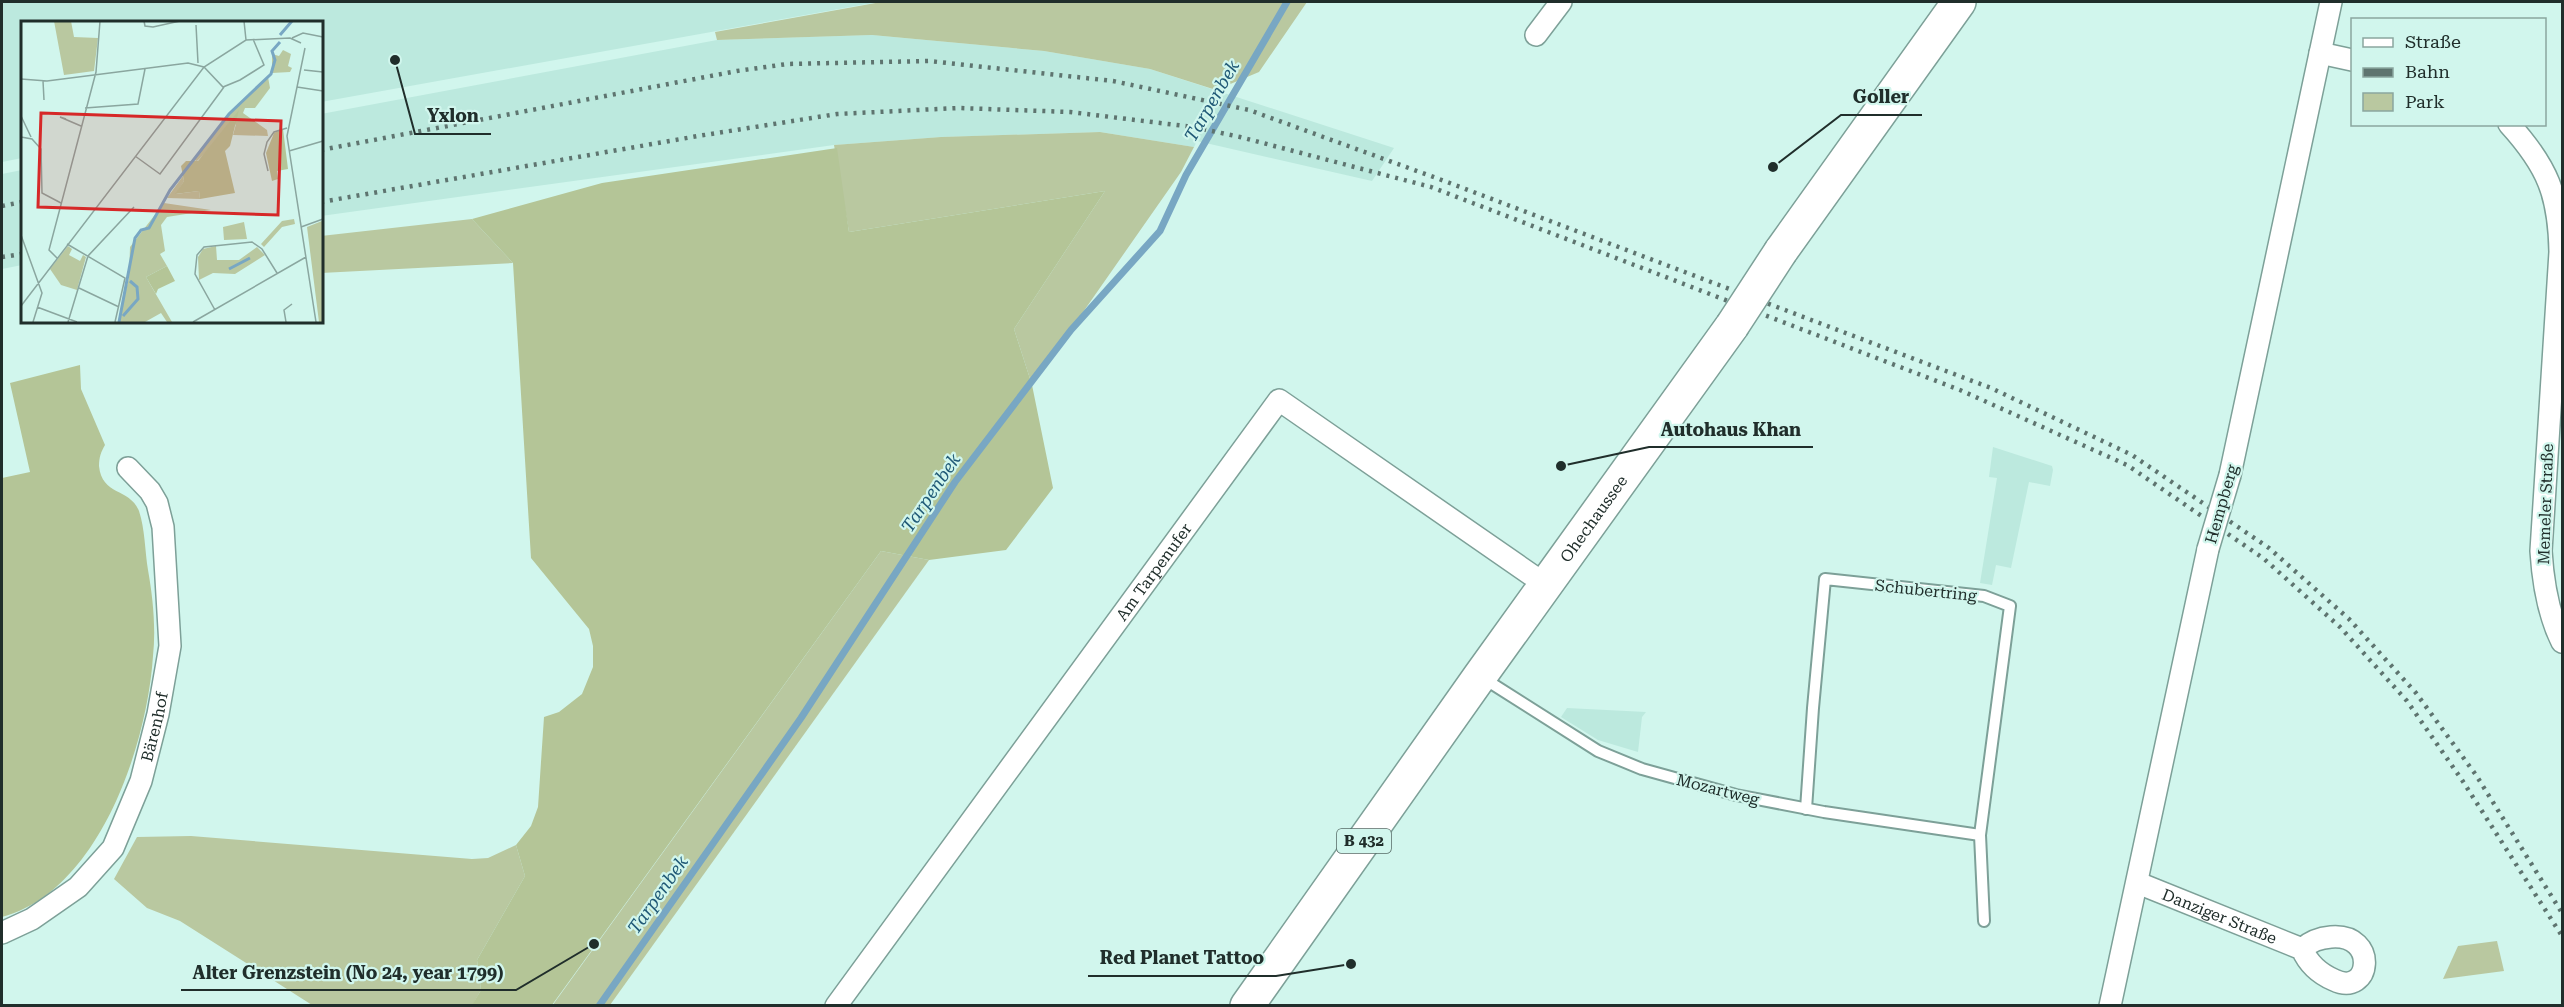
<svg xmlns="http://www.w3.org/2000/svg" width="2564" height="1007" font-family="'Roboto Serif',serif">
<rect width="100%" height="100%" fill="#d1f6ed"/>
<g fill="#bce9de">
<path d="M2 2H878L321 102V22H22V158L2 162Z"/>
<path d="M872 35 1044 51 1150 69 1394 148 1372 181 1197 141 1194 147 1100 132 941 137 834 145 321 216V114L717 40Z"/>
<path d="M22 170V265L2 269V174Z"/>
<path d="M1993 447 2052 466 2053 470 2050 486 2029 482 2011 568 1996 565 1992 585 1980 583 1997 478 1989 477Z"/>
<path d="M1567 708 1646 712 1642 717 1638 752 1598 740 1561 717Z"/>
</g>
<g fill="#b9c8a0">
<path d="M881 2H1307L1259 72 1216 90 1150 69 1044 51 872 35 717 40 715 32Z"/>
<path d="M1100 132 1194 147 1181 172 1032 385 1014 329 1105 191 849 232 834 145 941 137Z"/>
<path d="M472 219 513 263 321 273V236Z"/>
<path d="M881 551 929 560 610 1005 552 1006Z"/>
<path d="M191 836 472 859 488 858 516 845 525 876 477 960 481 990 472 1006 312 1005 180 921 147 908 114 879 137 837Z"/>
<path d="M2497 941 2504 971 2443 979 2458 946Z"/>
</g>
<g fill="#b4c597">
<path d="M837 148 849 232 1105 191 1014 329 1032 385 1053 488 1006 550 929 560 881 551 552 1005H472L481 990 477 960 525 876 516 845 531 826 538 807 544 717 559 712 582 694 593 667V646L589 629 531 558 513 263 472 219 602 183Z"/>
<path d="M80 365 81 389 105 445C101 452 99 457 99 466 102 496 130 488 139 511 145 529 145 552 148 570 153 598 156 628 153 656 147 746 99 891 2 917V478L30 472 10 383Z"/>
</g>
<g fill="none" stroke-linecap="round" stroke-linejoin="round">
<path stroke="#78a7c3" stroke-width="7" d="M599 1006 801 718 955 482 1071 330 1160 231 1186 175 1287 2"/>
<g stroke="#7da098" stroke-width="14">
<g id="service">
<path d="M1483 678 1598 751 1642 769 1736 795 1824 812 1980 835"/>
<path d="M1806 809 1813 708 1825 579 1984 596 2010 606 1980 835 1984 921"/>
</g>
</g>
<g stroke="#7da098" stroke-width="24">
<g id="minor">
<path d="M1536 35 1561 2"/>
<path d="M2320 53 2352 60"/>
<path d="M2509 124C2548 167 2559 195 2560 252L2541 551C2543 583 2548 614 2562 642"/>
<path d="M2230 475 2331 2"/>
<path id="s1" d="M2138 883 2302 949C2308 963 2320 974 2334 980 2371 998 2379 933 2331 937 2319 938 2311 941 2302 949"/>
<path id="s2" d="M2 933 32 919 78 887 113 848 141 781 158 714 170 646 163 527 157 503 150 491 128 468"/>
<path id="s3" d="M836 1006 1279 400 1546 585"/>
<path d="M2110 1006 2208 549"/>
</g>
</g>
<g stroke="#7da098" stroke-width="36">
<g id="primary">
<path d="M1781 251 1959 2"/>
<path id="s4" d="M1247 1006 1480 676 1732 326"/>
</g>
</g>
<use href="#service" stroke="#fff" stroke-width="10"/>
<use href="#minor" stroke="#fff" stroke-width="21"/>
<use href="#primary" stroke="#fff" stroke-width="33"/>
<g stroke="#5e746f" stroke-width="4.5" stroke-dasharray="3 6" stroke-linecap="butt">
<path d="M321 150 737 71 787 64 929 61 1113 81 1249 110 1439 179 1991 388 2132 455 2269 548 2349 619 2416 693 2476 775 2562 913"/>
<path d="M321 202 698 136 837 114 958 108 1070 112 1193 127 1240 137 1431 187 1960 390 2127 465 2263 558 2340 627 2407 701 2462 780 2562 936"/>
<path d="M2 206 22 202"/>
<path d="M2 257 22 254"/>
</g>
<g stroke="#7da098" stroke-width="24" stroke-linecap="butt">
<path id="minor-bridge" d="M2208 549 2230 475"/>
</g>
<g stroke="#7da098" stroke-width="36" stroke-linecap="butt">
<path id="primary-bridge" d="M1732 326 1781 251"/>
</g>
<use href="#minor-bridge" stroke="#fff" stroke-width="21"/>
<use href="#primary-bridge" stroke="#fff" stroke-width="33"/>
</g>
<g text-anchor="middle" stroke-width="4.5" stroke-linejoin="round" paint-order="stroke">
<rect fill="#d1f6ed" stroke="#556a65" stroke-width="1.5" x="1337" y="829" width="54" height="24" rx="4.5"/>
<g font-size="15" font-weight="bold" fill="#202e2b">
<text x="1364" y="846">B 432</text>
</g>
<g font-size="16" fill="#202e2b" stroke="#d1f6ed">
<text transform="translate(2221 504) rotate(-74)" y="6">Hempberg</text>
<text transform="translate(2545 504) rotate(-88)" y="6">Memeler Straße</text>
<text dy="6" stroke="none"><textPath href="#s4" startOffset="598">Ohechaussee</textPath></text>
<text dy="6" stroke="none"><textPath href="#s3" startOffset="538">Am Tarpenufer</textPath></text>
<text transform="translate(1926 590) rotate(6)" y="6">Schubertring</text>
<text dy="6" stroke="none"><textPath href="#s2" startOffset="270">Bärenhof</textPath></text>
<text transform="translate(1718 789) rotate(14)" y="6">Mozartweg</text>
<text dy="6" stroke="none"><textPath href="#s1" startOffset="88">Danziger Straße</textPath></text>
</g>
<g font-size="18" font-style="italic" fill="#215a77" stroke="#d1f6ed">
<text transform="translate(1212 101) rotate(-60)" y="6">Tarpenbek</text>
<text transform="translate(931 493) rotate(-56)" y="6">Tarpenbek</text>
<text transform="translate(658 895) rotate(-55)" y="6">Tarpenbek</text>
</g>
</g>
<g transform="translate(21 21)">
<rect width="302" height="302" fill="#d1f6ed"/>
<path d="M33 0H50L53 16 77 17 73 50 43 54ZM262 29 270 33 267 45 271 47 269 51 251 52V33L258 35ZM247 56 249 67 234 87H224L222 92 246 109 247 115 212 114 215 103 176 140 172 139 208 92ZM162 155 163 160 155 173 178 170 179 178 146 177ZM143 182 190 189 146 196 140 204 144 230 139 233 146 245 125 256 151 301H146L140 292 124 301H97L108 257 109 226ZM273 198 274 203 261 206 243 226 240 223 261 200ZM301 200 302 301H298L286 206ZM223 201 226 218 203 219 202 206ZM47 225 51 228 48 234 59 240 62 234 65 236 56 269 40 264 29 248ZM195 225 196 239H218L236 226 244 234 214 253 192 252 178 259 177 236 182 228Z" fill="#b9c8a0"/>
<path d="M218 89 209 125 204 130 214 172 179 178 178 170 154 173 163 160 160 145 165 140H177ZM262 108 267 148 256 150 257 158 251 160 245 132 253 112ZM146 245 154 260 137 268 135 273 125 256Z" fill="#b4c597"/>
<path fill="none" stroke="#78a7c3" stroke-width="3" d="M259 14 271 0M208 248 229 237M102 295 117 278 116 266 109 260M98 301 114 217 120 209 128 207 149 169 208 93 250 53 254 39 251 30 259 21"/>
<path fill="none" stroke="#8aa69f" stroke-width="1.5" d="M123 0 124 5 132 6 159 0M223 0 225 19M175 4 177 42M271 17 282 12 302 16M284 27 266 115 295 301M183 46 202 66 219 59 243 44 232 18M283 49 302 51M0 58 26 60 167 42 183 46M22 60 23 79M276 66 302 70M64 87 117 83 124 48M0 95 10 116M45 98 39 96 60 105M0 116 11 118 20 128 21 172 40 182M268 130 302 120M114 135 139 153 203 66M247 150 243 133 246 121 253 111 266 107M280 206 302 198M0 214 21 272 12 301M46 223 104 257 94 301M36 237 28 229 75 51 79 0M58 267 98 286M0 285 183 46 225 19 269 17 280 22M16 286 56 301M194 289 174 253 176 234 183 226 231 221 241 228 256 252M47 301 67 235 113 186M172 301 285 236M265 301 263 289 271 283"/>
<path fill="#d62828" fill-opacity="0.15" stroke="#d62828" stroke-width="3" d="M20 92 260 100 257 194 17 186Z"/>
<rect width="302" height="302" fill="none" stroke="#202e2b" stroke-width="3"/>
</g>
<path fill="none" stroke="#202e2b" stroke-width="2" d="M1773 167L1841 115H1922M395 60L415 134H491M1561 466L1649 447H1813M1351 964L1276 976H1088M594 944L516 990H181"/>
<g fill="#202e2b" stroke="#d1f6ed" stroke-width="2">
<circle cx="1773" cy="167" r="6"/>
<circle cx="395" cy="60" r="6"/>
<circle cx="1561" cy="466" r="6"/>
<circle cx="1351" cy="964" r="6"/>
<circle cx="594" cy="944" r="6"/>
</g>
<g font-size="18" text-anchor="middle" font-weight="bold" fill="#202e2b" stroke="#d1f6ed" stroke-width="4.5" stroke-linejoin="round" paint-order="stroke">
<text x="1881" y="103">Goller</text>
<text x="453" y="122">Yxlon</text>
<text x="1731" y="436">Autohaus Khan</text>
<text x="1182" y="964">Red Planet Tattoo</text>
<text x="348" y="979">Alter Grenzstein (No 24, year 1799)</text>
</g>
<rect width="2564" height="1007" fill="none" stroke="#202e2b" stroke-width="6"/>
<rect x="2351" y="18" width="195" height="108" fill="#d1f6ed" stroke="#8aa69f" stroke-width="1.5"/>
<rect x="2363" y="38" width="30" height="9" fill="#ffffff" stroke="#8aa69f" stroke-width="1.5"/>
<text x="2405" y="48" font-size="18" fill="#202e2b">Straße</text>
<rect x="2363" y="68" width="30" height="9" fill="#5e746f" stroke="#8aa69f" stroke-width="1.5"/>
<text x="2405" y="78" font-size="18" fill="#202e2b">Bahn</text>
<rect x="2363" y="93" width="30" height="18" fill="#b9c8a0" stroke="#8aa69f" stroke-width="1.5"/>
<text x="2405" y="108" font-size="18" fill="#202e2b">Park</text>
</svg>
